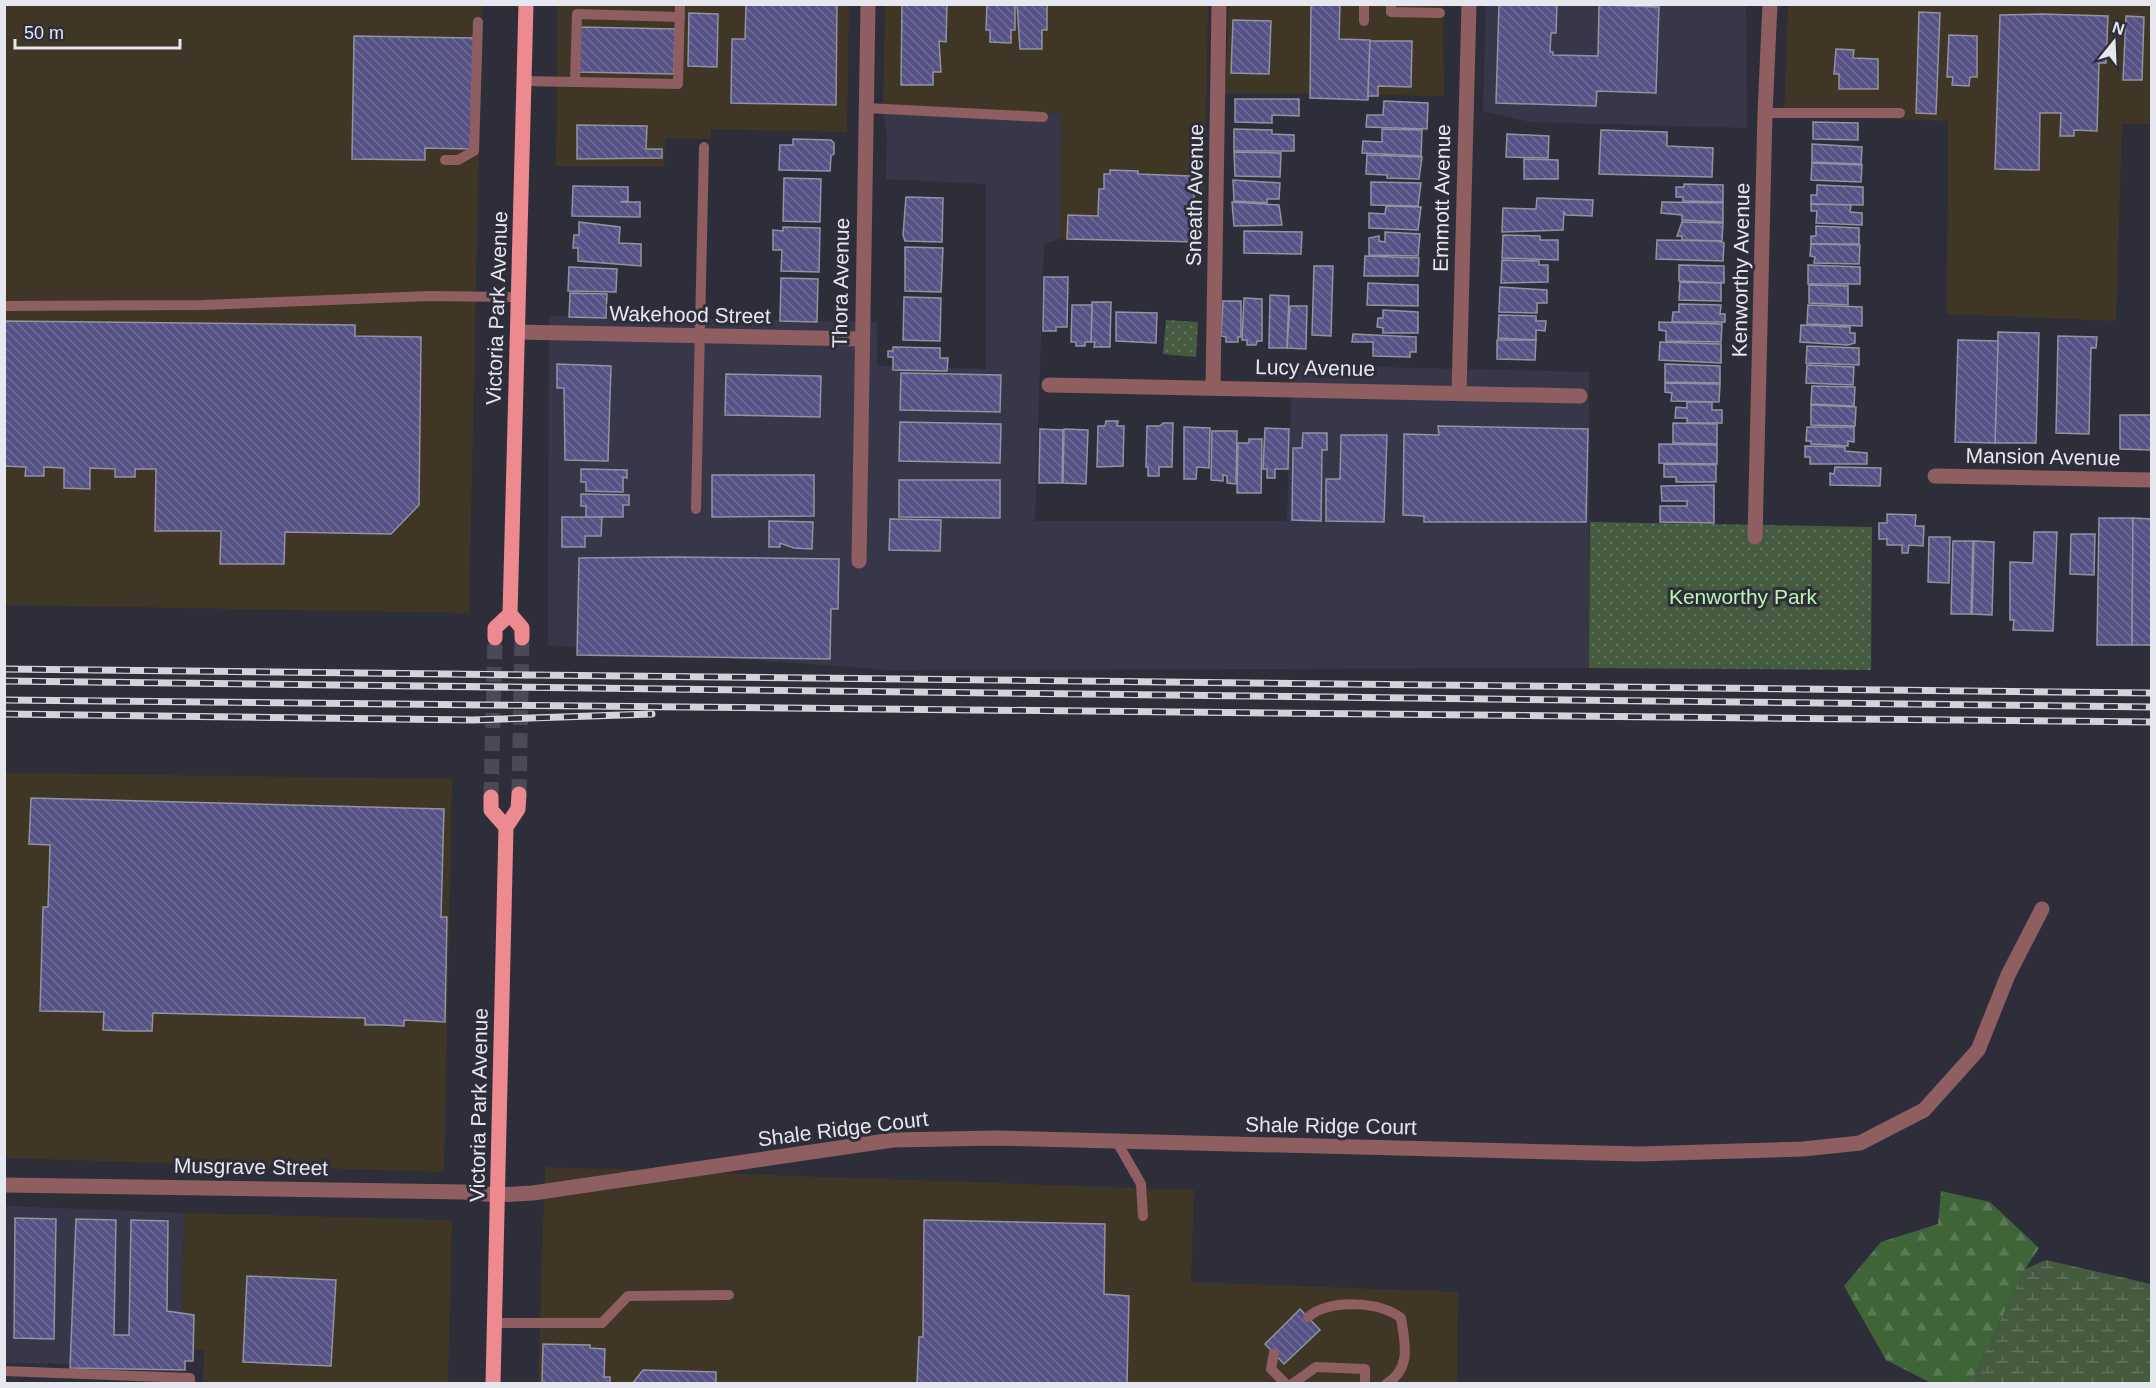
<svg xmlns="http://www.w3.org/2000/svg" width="2156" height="1388" font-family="Helvetica,sans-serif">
<defs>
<pattern id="forest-firs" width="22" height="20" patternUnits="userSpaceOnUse" patternTransform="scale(1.5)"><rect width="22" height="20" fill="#3f6437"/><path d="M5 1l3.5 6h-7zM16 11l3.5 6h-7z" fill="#5b7a54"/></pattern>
<pattern id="wetland-marsh" width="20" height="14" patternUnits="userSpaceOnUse" patternTransform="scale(1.5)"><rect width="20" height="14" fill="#455b40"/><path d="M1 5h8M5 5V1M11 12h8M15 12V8" fill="none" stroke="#60735c"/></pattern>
<pattern id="park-dots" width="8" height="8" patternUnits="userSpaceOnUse" patternTransform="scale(1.5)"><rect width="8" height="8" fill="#455b40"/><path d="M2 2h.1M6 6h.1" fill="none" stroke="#60735c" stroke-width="1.8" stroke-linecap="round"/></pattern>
<pattern id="building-back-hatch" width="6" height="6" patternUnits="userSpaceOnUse" patternTransform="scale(1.5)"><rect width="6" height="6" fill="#565285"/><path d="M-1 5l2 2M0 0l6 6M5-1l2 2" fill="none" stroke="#6e6b97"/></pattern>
</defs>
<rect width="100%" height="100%" fill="#2e2e3b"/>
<g fill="#3f3625">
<path d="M5 5H482L469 613 5 605Z"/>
<path d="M558 5H849L847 132 711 129V139L665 138 664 167 556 166Z"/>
<path d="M885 5H1208L1204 242 1060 239 1062 113 883 109Z"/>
<path d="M1229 5H1443L1444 96 1225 93Z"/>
<path d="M1788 5H2151V124H2122L2116 321 1947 314 1948 121 1784 115Z"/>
<path d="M5 773 452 779 444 1172 5 1158Z"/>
<path d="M545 1167 1194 1190 1191 1282 1458 1292 1457 1383 538 1384Z"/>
<path d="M184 1213 452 1220 448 1383H203L204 1350 181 1349Z"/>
</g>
<g fill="#38374a">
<path d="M1486 5H1746L1747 128 1530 122 1483 111Z"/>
<path d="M883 109 1062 113 1060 239 1044 244 1035 521H1287L1292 365 1589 372V668L891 670 548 645 549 316 877 322 878 366 986 369V184L886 179 887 135Z"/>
<path d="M5 1206 184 1213 181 1349 173 1365 5 1363Z"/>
</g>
<path fill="url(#forest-firs)" d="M1941 1191 1990 1202 2039 1248 2025 1269 1971 1383H1931L1886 1360 1844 1286 1881 1242 1938 1224Z"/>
<path fill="url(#wetland-marsh)" d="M2046 1260 2151 1284V1383H1971L2025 1269Z"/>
<g fill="url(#park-dots)">
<path d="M1166 320 1198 322 1196 357 1163 354Z"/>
<path d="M1590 522 1872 527 1871 670 1589 668Z"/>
</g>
<g fill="url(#building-back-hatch)" stroke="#9292a1" stroke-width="1.5">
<path d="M746 4H837L836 105 731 103 732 39H745Z"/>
<path d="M902 4H947L946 42 939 41 941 72H933V85H901Z"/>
<path d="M987 4H1015V30H1011V43L990 42V30H986Z"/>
<path d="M1017 4H1047V30H1042V49H1020Z"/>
<path d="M1311 4H1340L1339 39 1370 40 1368 100 1310 98Z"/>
<path d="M1499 4 1557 5 1556 33H1551L1550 52H1553V55L1598 56 1599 5 1659 7 1656 93 1597 91 1596 106 1496 103Z"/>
<path d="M1919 12 1940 13 1936 114 1916 113Z"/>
<path d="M689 13 718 14 717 67 688 66Z"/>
<path d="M2042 14 2108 16 2106 63H2099L2097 131 2074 130V136H2060L2061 113H2040L2039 170 1995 169 2000 15Z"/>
<path d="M2126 16 2144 17 2142 80H2123Z"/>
<path d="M1233 20 1271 21 1269 74 1231 73Z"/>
<path d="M579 27 675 29 674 74 579 72Z"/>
<path d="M1949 35 1977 36V77H1970L1969 86 1952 85 1953 77H1947Z"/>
<path d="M354 36 474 38 472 149 425 148V160L352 159Z"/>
<path d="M1370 41H1412L1411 87 1378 86V96H1368Z"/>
<path d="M1836 49 1854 50 1853 58 1878 59V89H1839V74H1834Z"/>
<path d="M1235 99H1299V116L1272 115V123L1235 122Z"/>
<path d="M1384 101 1428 103 1427 129 1366 127 1367 115H1383Z"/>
<path d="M1813 122 1858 123V140L1813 139Z"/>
<path d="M577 125 647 126 646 149H662V158L577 159Z"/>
<path d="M1234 129 1272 130V134L1294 135V151H1234Z"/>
<path d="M1382 129 1422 130 1421 156 1362 153 1363 141 1382 142Z"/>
<path d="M1601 130 1667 132V146L1713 148 1712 177 1599 174Z"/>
<path d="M1507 134 1549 136 1548 158 1506 157Z"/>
<path d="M793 139 831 140 834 143V154L831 156 830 171 779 170 780 145H793Z"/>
<path d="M1812 144 1862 147 1861 164 1812 162Z"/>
<path d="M1234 152 1281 153 1280 177 1235 176Z"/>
<path d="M1367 155 1422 157 1419 179 1387 178V175L1366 174Z"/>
<path d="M1524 159 1558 160V179H1524Z"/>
<path d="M1812 163 1862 165 1861 182 1811 180Z"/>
<path d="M1110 170 1138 171V174L1190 176V190H1194V219H1198L1197 242 1067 239 1068 215 1098 216 1099 189H1104V174H1110Z"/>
<path d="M784 178 821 179 820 222 783 221Z"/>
<path d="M1233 180 1280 183 1279 199H1267V203L1234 201Z"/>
<path d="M1371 182 1421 183 1418 206 1371 205Z"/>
<path d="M1684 184 1723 185V202L1683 201V197H1676V187H1684Z"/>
<path d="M1817 185 1863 187V205L1811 204V195H1817Z"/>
<path d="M573 186 628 187V201L620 202H640V217L572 216Z"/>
<path d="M906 197 943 198 942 242 905 241 903 235Z"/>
<path d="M1537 198 1593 200 1592 216 1566 215 1564 212 1563 230 1502 232 1503 208 1536 209Z"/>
<path d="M1232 202 1279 205 1282 225 1234 226Z"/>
<path d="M1662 202 1723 203V222L1682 220V215L1661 213Z"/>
<path d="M1811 204 1851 205 1850 212 1862 213V225L1816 223 1817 211H1811Z"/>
<path d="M1386 206 1421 207 1418 230 1369 228V213L1385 214Z"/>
<path d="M579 222 620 227 619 243 641 244V266L578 261V248H573L574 235H579Z"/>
<path d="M1682 222 1723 223 1722 241 1682 240V236H1677Z"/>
<path d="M1816 226 1859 228V244H1811V236H1816Z"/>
<path d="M783 227 820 228 819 272 781 271 782 250H773V230L783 231Z"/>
<path d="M1244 231 1302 232 1301 254 1244 253Z"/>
<path d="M1385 232 1420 234 1418 256 1369 255V238L1379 236V241L1385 242Z"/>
<path d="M1503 235 1540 236V240H1558V260L1502 258Z"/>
<path d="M1657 240 1719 241 1724 243 1723 261 1656 259Z"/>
<path d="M1811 244 1860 245 1859 264 1814 263 1815 257 1810 256Z"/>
<path d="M905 247 943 248 941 292 905 291Z"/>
<path d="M1365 256 1419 258 1418 276H1364Z"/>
<path d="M1502 260 1539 261V265H1548V282L1501 283Z"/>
<path d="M1679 265 1724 266V283L1679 281Z"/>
<path d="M1808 265 1860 267V284H1808Z"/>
<path d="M1314 266H1333L1331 336 1312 335Z"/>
<path d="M569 267 617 269 616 292 568 291Z"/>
<path d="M1044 277H1068L1067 327H1056V331H1043Z"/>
<path d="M781 278 818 279 817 322 780 321Z"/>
<path d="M1680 282 1721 283V301L1679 300Z"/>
<path d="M1368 283 1418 285V306L1367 305Z"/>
<path d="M1809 285 1848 286V305L1809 303Z"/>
<path d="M1500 287 1547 290V303H1537V313L1499 312Z"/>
<path d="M570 293 607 294 606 318 569 317Z"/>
<path d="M1270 295 1289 296 1287 348H1269Z"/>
<path d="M904 297 941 298 940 341 903 340Z"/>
<path d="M1244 298 1262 299V341H1257L1256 345H1247V340H1242Z"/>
<path d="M1223 301H1241V337H1238V342H1226V337L1221 336Z"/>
<path d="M1092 302H1111L1110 347H1094L1095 342H1091Z"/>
<path d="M1679 304 1721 305 1720 314H1725V322H1672L1673 312H1679Z"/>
<path d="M1072 305H1092L1091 342H1085V346H1076V342H1071Z"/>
<path d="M1808 305 1862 307V326L1807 324Z"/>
<path d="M1290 306H1307L1306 349 1287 348Z"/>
<path d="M1383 310 1418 312V333H1383V328L1377 327 1378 318H1383Z"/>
<path d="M1116 312 1157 313 1156 343 1116 341Z"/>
<path d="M1499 315 1536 316V321H1546L1545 331 1536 330V340L1498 338Z"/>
<path d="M5 321 355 325V336L421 337 419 505 391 534 285 532 284 564H220L221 531H155L156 469H135V477H115V469L90 468V489L64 488V468L44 467V476H25L26 467 4 466Z"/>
<path d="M1659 322 1722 324 1721 342 1666 341V331L1659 330Z"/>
<path d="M1801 325 1850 327V333H1855V343L1848 345 1800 342Z"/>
<path d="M1998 332 2039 333 2036 443H1995Z"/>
<path d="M1353 334 1416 337V352H1410V357L1373 356V342H1352Z"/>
<path d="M2058 336 2097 337 2096 348H2091L2089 434 2056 433Z"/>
<path d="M1497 340H1536L1535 360 1497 359Z"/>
<path d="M1958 340 1998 341 1995 443 1955 442Z"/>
<path d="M1660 342 1721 344V363L1659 360Z"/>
<path d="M1807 346 1859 348V365L1806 363Z"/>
<path d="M893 347 940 348V358H948L947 371 893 370V357H888V351H893Z"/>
<path d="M557 364 611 366 608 461 565 460 564 388H557Z"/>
<path d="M1665 364 1720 366V383L1665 382Z"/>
<path d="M1807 365 1854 367 1853 385 1806 383Z"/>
<path d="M901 373 1001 375 1000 412 900 410Z"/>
<path d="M726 374 821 376 820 417 725 415Z"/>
<path d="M1665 383 1720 384 1719 402 1671 401 1672 393 1665 392Z"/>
<path d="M1812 386 1855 387 1854 406 1811 404Z"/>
<path d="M1687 402H1712V410H1722V423H1687V418H1675L1676 407 1687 408Z"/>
<path d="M1811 405 1856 407 1855 426 1811 425Z"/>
<path d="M2120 415H2152V450L2120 449Z"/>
<path d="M1106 421H1118L1117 426H1124L1123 466 1097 467 1098 426H1105Z"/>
<path d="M900 422 1001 424 1000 463 899 461Z"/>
<path d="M1163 423H1173L1172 467H1159V476H1148V467H1146L1147 426H1160Z"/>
<path d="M1673 423 1717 424V444L1673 443Z"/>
<path d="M1438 426 1588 429 1586 522H1424V516L1403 515 1404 434 1439 435Z"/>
<path d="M1184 427 1210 428 1209 468 1197 467 1196 479H1184Z"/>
<path d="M1807 427H1854V442L1848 441V446L1811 444V441H1806Z"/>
<path d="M1265 428 1289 429 1288 469H1275V478H1267V469H1263Z"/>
<path d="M1040 429 1063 430 1062 483H1039Z"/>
<path d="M1064 429 1088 430 1086 484 1063 483Z"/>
<path d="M1212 431H1237L1236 484 1227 483V476L1223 475V481L1211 480Z"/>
<path d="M1303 433H1327V450H1322L1321 521 1292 520 1293 448H1302Z"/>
<path d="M1341 435H1387L1384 522 1326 521V479H1340Z"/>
<path d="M1249 439H1262L1261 493H1237L1238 443H1249Z"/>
<path d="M1659 444 1717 445V464L1659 463Z"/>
<path d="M1805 446 1845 447V451L1867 453V464H1810V457H1805Z"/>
<path d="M1664 464 1716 465V482H1676V477H1664Z"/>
<path d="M1835 467 1881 468 1880 486 1830 485V473L1834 474Z"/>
<path d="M581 469 627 470V478L623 477V492L586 491V482H581Z"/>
<path d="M712 475H814V516L712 517Z"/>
<path d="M899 480H1000V518L899 517Z"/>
<path d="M1714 485V523L1660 522V506H1687V501H1662L1661 486Z"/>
<path d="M581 494 629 495V505H623V517H586V506H581Z"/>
<path d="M1887 514 1916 515 1915 526H1924L1923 546 1909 545 1908 553H1902V545H1887V539H1879V523H1887Z"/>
<path d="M562 517H602L601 536H585V547H562Z"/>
<path d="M2099 518H2133L2132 645H2097Z"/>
<path d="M2133 518 2152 519V645H2132Z"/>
<path d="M890 519 941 520 940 551 889 550Z"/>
<path d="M769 521 813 522 812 549 794 548 780 543V547H769Z"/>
<path d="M2034 532H2057L2053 631 2013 630 2014 620H2010V562L2033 563Z"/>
<path d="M2071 534H2095L2094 575 2070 574Z"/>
<path d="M1929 537H1950L1949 583 1928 582Z"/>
<path d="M1953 541H1973L1971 614H1951Z"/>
<path d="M1974 541 1994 542 1992 615 1972 614Z"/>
<path d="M673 557 839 559 838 609H831L830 659 577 655 579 558Z"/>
<path d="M31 798 444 809 441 917H447L445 1022 404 1020V1026L384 1025H365V1018L153 1013 152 1031H128L103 1030 104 1012 40 1011 43 907H48L50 845 29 844Z"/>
<path d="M15 1218 56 1219 54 1339 14 1338Z"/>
<path d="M76 1219 116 1220 114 1335H129L131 1220 168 1221 167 1311 194 1315 193 1361H185V1370L70 1368Z"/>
<path d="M924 1220 1105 1224 1104 1294 1129 1296 1127 1384H917L919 1337H923Z"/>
<path d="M247 1276 336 1280 331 1366 243 1362Z"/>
<path d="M1300 1309 1320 1330 1284 1364 1265 1344Z"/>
<path d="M543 1344 590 1345V1348L605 1349 604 1377H610V1384H542Z"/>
<path d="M643 1370 716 1372V1384H632Z"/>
</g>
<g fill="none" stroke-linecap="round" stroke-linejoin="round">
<g stroke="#4a4a56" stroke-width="15" stroke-dasharray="15 8" stroke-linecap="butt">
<path d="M519 794 522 638"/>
<path d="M491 797 495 638"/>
</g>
<g stroke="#8f5e61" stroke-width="10">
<path d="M1364 4V21"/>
<path d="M1391 4V12L1440 13"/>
<path d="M524 81 678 84 680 4"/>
<path d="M575 82 577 14 680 17"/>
<path d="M866 108 1043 117"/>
<path d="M1765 113H1900"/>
<path d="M445 160H458L474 151 478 22"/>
<path d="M4 306 203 305 430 296 519 297"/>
<path d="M696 509 704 147"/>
<path d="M1117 1142 1141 1184 1143 1216"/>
<path d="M1308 1317C1330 1299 1379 1301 1401 1318 1405 1343 1412 1369 1386 1384"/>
<path d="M494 1323H602L628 1296 729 1295"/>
<path d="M1274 1353 1271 1369 1286 1384"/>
<path d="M4 1371 190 1378V1384"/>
<path d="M1292 1384 1316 1367 1365 1369V1384"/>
</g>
<g stroke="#8f5e61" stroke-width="15">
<path d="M518 332 861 339"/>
<path d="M1049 385 1580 396"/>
<path d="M1213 387 1219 4"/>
<path d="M1459 392 1469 4"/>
<path d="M1935 476 2152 480"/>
<path d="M1755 537 1765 113 1770 4"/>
<path d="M859 561 868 4"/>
<path d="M4 1185 464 1192 497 1195 533 1193 893 1140 995 1138 1639 1154 1803 1149 1860 1143 1924 1110 1978 1050 2008 975 2042 909"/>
</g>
<g stroke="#ec8a90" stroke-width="15">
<path d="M495 638V628L510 614"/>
<path d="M522 638V628L510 614 526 4"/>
<path d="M491 797V810L506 827"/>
<path d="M493 1384 506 827 518 809 519 794"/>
</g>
<g stroke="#d3d3db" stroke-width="7">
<g id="rail">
<path d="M4 669 2152 693"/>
<path d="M4 681 2152 707"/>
<path d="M4 700 2152 722"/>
<path d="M4 714 473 720 652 714"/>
</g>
</g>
<use href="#rail" stroke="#2e2e3b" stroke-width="4.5" stroke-dasharray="14" stroke-linecap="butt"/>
</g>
<g text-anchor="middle" stroke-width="6" stroke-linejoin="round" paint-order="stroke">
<g font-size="21" fill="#e7e7ef" stroke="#2e2e3b">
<text transform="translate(1195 195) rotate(-89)" y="7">Sneath Avenue</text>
<text transform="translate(1442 198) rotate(-89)" y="7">Emmott Avenue</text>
<text transform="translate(1741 270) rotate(-89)" y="7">Kenworthy Avenue</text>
<text transform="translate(841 283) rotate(-89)" y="7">Thora Avenue</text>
<text transform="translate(497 308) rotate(-88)" y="7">Victoria Park Avenue</text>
<text transform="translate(690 315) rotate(1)" y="7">Wakehood Street</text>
<text transform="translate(1315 368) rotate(1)" y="7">Lucy Avenue</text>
<text transform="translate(2043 457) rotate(1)" y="7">Mansion Avenue</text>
<text transform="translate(479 1105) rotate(-89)" y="7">Victoria Park Avenue</text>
<text transform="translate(1331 1126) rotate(1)" y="7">Shale Ridge Court</text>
<text transform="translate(843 1129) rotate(-7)" y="7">Shale Ridge Court</text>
<text transform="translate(251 1167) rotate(1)" y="7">Musgrave Street</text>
</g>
<g font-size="21" fill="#bdf6af" stroke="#2e2e3b">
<text x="1743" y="604">Kenworthy Park</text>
</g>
</g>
<rect width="2156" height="1388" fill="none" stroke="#e7e7ef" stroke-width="12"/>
<g transform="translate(2114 42) rotate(18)" stroke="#2e2e3b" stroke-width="4.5" paint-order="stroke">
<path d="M0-4.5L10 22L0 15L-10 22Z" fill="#e7e7ef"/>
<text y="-9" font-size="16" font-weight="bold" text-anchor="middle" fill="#e7e7ef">N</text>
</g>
<path d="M15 39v9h165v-9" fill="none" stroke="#e7e7ef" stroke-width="3"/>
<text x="24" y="39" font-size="18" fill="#e7e7ef" stroke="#2e2e3b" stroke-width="4.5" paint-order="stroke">50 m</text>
</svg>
